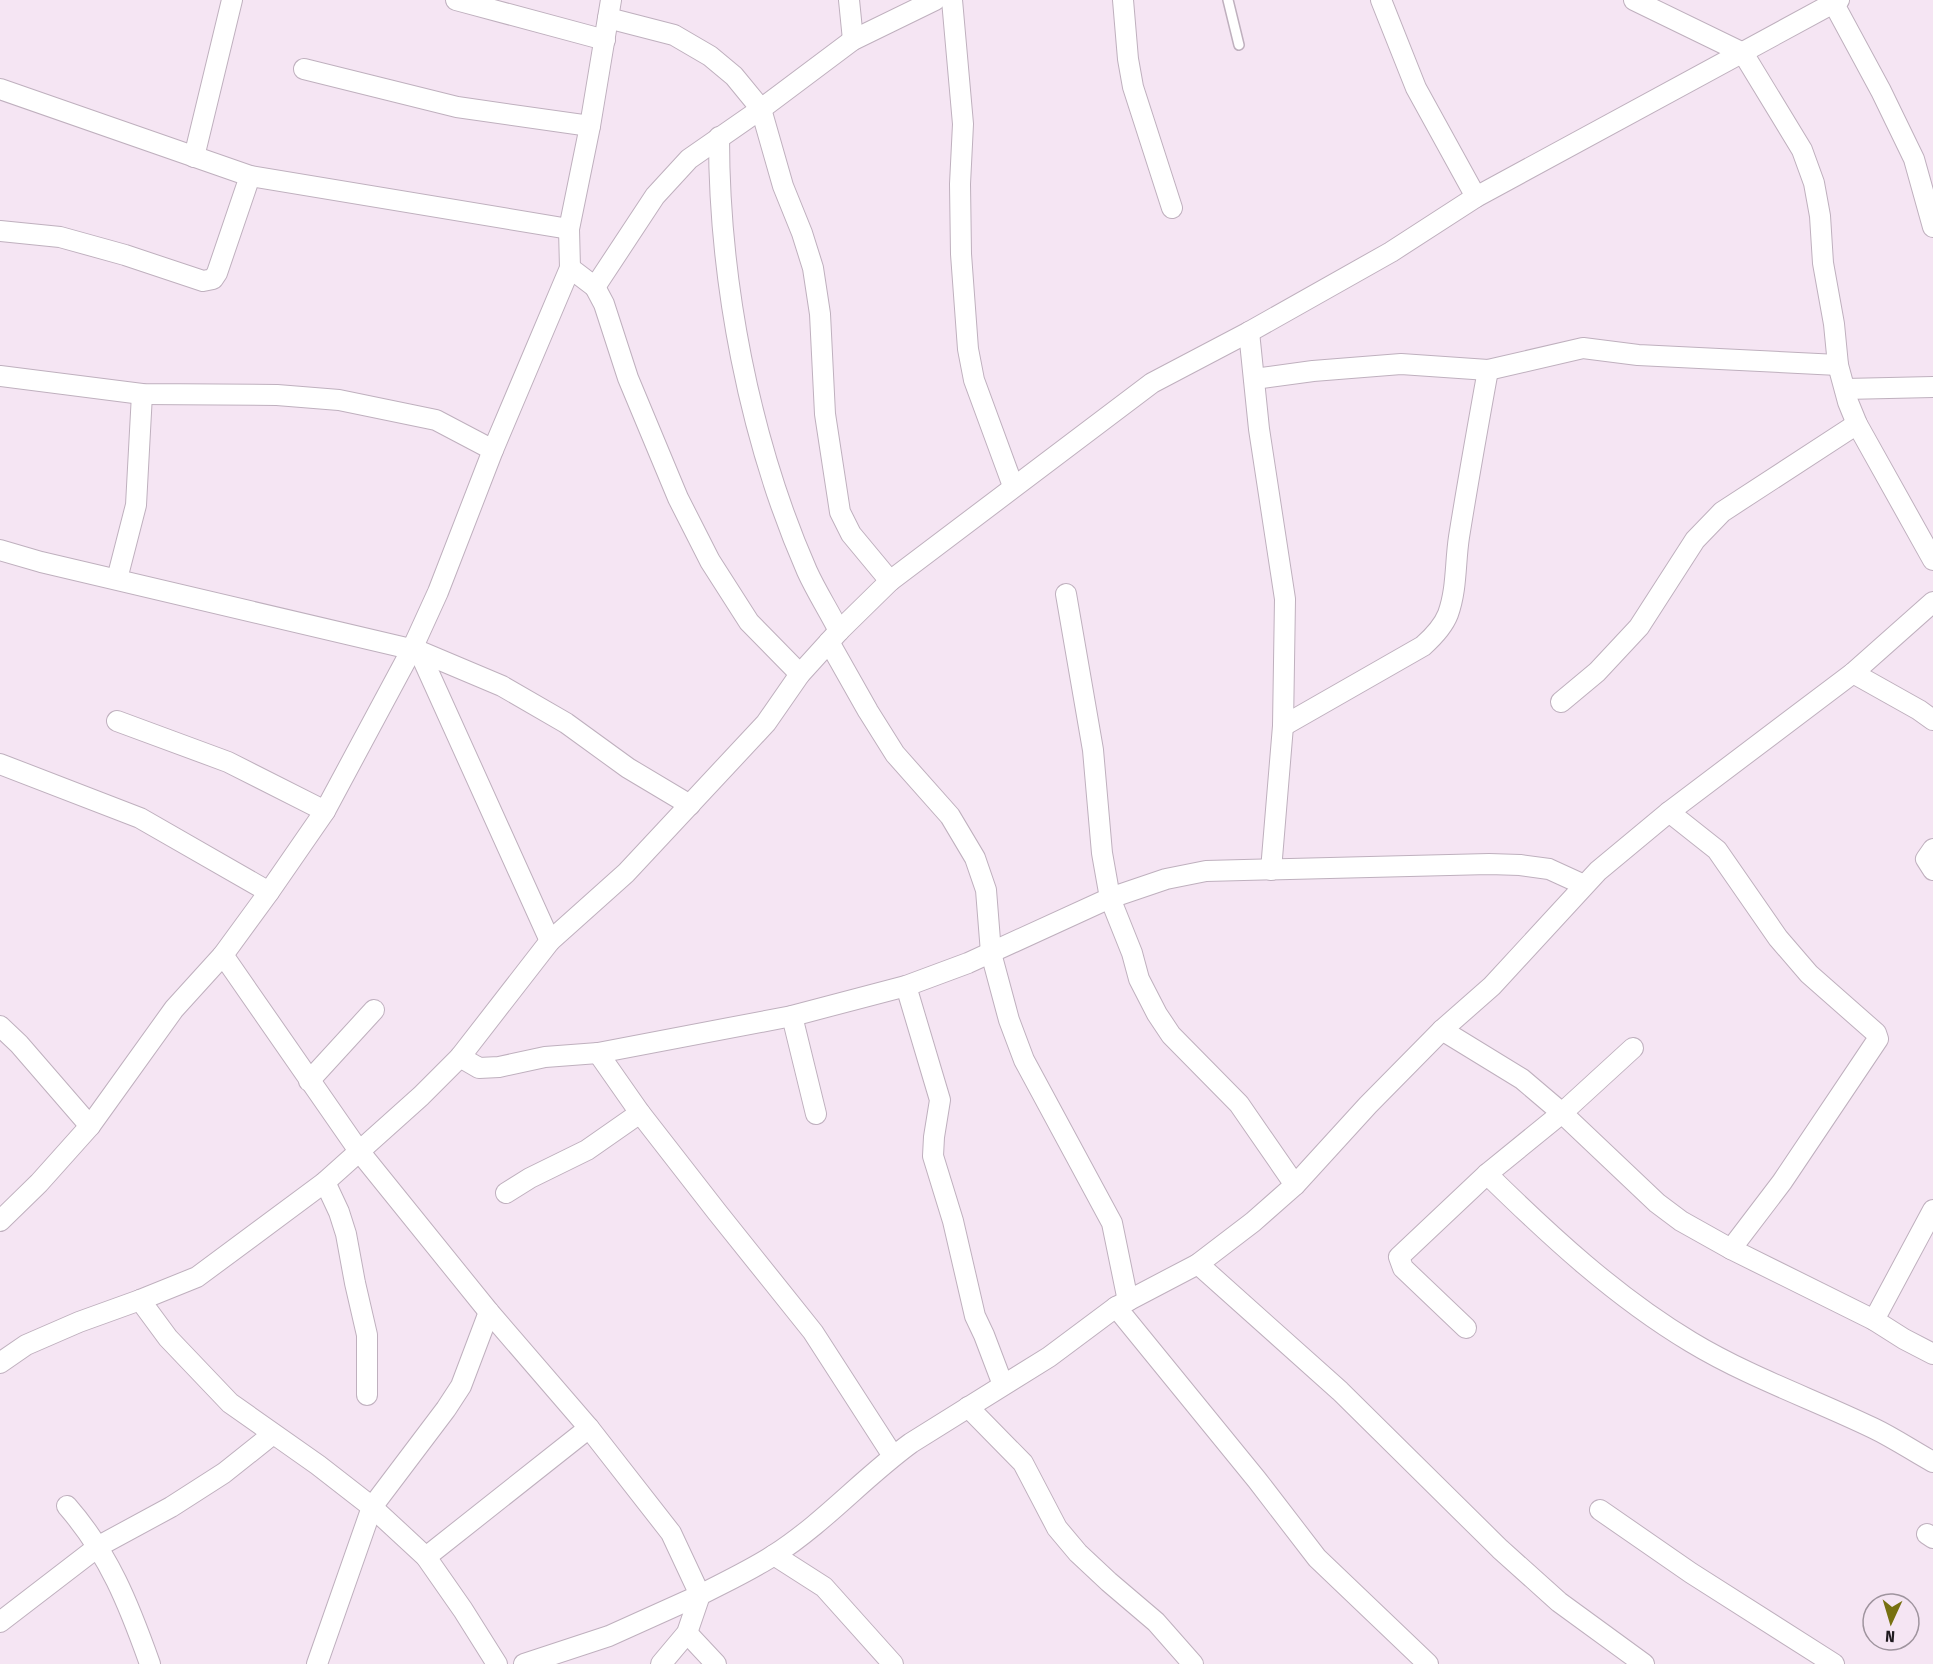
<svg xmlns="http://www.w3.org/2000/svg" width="1933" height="1664" font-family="'Fira Sans Condensed',sans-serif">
<rect width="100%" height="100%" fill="#f5e5f3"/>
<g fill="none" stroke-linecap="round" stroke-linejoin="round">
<g stroke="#bfb0be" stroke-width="12">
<path id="lane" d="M1228 0 1239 45"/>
</g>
<g stroke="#bfb0be" stroke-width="22">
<g id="street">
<path d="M456 0 605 40"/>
<path d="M849 0 853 40"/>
<path d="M952 0 963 124 960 184 961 254 968 349 974 380 1013 486"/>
<path d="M1123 0 1128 59 1133 87 1172 208"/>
<path d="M1381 0 1416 88 1476 197"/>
<path d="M1634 0 1743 53 1802 150 1814 183 1820 216 1823 263 1834 324 1838 365 1848 402 1857 424 1933 560"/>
<path d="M1834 4 1881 91 1914 159 1933 227"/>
<path d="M608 18 674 35 710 56 734 76 761 109 783 186 802 233 813 268 820 314 825 414 840 512 851 534 890 581"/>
<path d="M304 69 457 107 590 126"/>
<path d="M0 89 250 176 569 229"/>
<path d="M719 137C719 280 749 439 807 571 816 591 829 611 839 631"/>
<path d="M194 157 232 0"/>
<path d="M0 231 60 237 125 255 203 281 213 279 217 273 250 176"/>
<path d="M570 268 595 287 655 196 689 159 761 109 853 40 935 0"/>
<path d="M595 287 604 304 628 378 678 498 710 561 749 622 800 674"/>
<path d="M1249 332 1259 429 1285 599 1283 726 1271 870"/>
<path d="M0 376 142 394 277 395 339 400 436 420 493 450"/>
<path d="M1254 379 1313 371 1401 364 1488 370 1583 348 1638 355 1838 365"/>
<path d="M1845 389 1933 387"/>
<path d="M0 550 41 562 419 651 550 941"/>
<path d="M117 579 136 505 142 394"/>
<path d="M1066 594 1093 750 1102 853 1110 898 1132 953 1139 979 1157 1014 1171 1035 1239 1104 1295 1185"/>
<path d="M829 642 868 711 895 754 950 816 975 858 986 890 991 953 1009 1020 1024 1060 1112 1223 1128 1301"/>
<path d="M419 651 502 686 566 723 628 768 690 805"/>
<path d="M1853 673 1919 710 1933 720"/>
<path d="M1561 702 1597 672 1639 627 1695 540 1722 512 1857 424"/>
<path d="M117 721 228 762 325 811"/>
<path d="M1283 726 1423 646C1433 637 1443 627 1448 614 1457 589 1455 563 1459 537 1468 481 1478 425 1488 370"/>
<path d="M0 764 140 818 269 892"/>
<path d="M1669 812 1717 850 1778 938 1809 974 1876 1033 1878 1039 1782 1182 1731 1249"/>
<path d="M1933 849 1926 859 1933 870"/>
<path d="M223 955 359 1151 489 1312 589 1428 671 1533 700 1595 609 1636 524 1664"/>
<path d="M906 986 940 1100 934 1137 933 1156 953 1221 975 1316 984 1335 1003 1385"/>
<path d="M792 1016 816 1114"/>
<path d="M0 1026 19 1044 90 1126"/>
<path d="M1442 1030 1522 1079 1562 1113 1657 1203 1681 1221 1731 1249 1874 1320 1904 1339 1933 1354"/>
<path d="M598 1053 640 1113 717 1212 813 1332 893 1456"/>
<path d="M460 1057 479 1068 499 1067 545 1057 598 1053 792 1016 906 986 968 963 1110 898 1166 879 1206 871 1489 864 1520 865 1549 869 1584 885"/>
<path d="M309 1081 374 1010"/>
<path d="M1487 1174C1550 1236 1616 1297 1691 1342 1749 1377 1813 1399 1873 1428 1894 1438 1913 1451 1933 1462"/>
<path d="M325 1182 339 1212 346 1234 355 1283 367 1335V1395"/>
<path d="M506 1193 530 1178 587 1150 640 1113"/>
<path d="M0 1221 39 1183 90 1126 174 1009 223 955 269 892 325 811 412 649 438 592 493 450 570 268 569 229 590 126 611 0"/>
<path d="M1198 1264 1340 1391 1500 1549 1559 1602 1644 1664"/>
<path d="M140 1300 168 1338 230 1403 318 1465 372 1507 426 1557 463 1610 497 1664"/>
<path d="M1116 1307 1257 1480 1317 1558 1428 1664"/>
<path d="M1874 1320 1933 1210"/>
<path d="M1466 1328 1403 1268 1399 1257 1487 1174 1562 1113 1633 1048"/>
<path d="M0 1363 26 1345 79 1322 140 1300 197 1277 325 1182 421 1096 460 1057 550 941 626 873 766 723 800 674 839 631 890 581 1152 383 1249 332 1391 252 1476 197 1839 0"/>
<path d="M968 1407 1023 1463 1057 1528 1078 1553 1109 1582 1156 1622 1193 1664"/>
<path d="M67 1506C109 1554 129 1605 150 1664"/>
<path d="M1600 1510 1691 1573 1834 1664"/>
<path d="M1927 1534 1933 1538"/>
<path d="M774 1555 824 1587 893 1664"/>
<path d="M426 1557 589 1428"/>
<path d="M0 1622 99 1546 171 1507 224 1473 273 1434"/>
<path d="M687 1633 716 1664"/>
<path d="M317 1664 372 1507 446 1409 461 1386 489 1312"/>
<path d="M661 1664 687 1633 700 1595C725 1582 751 1570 774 1555 824 1523 863 1478 911 1443L1049 1357 1116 1307 1198 1264 1253 1222 1295 1185 1368 1105 1442 1030 1492 986 1598 871 1669 812 1853 673 1933 602"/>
</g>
</g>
<use href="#lane" stroke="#fff" stroke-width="9"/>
<use href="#street" stroke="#fff" stroke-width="20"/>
</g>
<g transform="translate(1891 1622) rotate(184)"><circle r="28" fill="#f5e5f3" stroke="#9f949e" stroke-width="1.5"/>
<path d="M0-4.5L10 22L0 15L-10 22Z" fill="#777010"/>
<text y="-9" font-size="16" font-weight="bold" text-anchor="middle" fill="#1f1a1f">N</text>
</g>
</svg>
